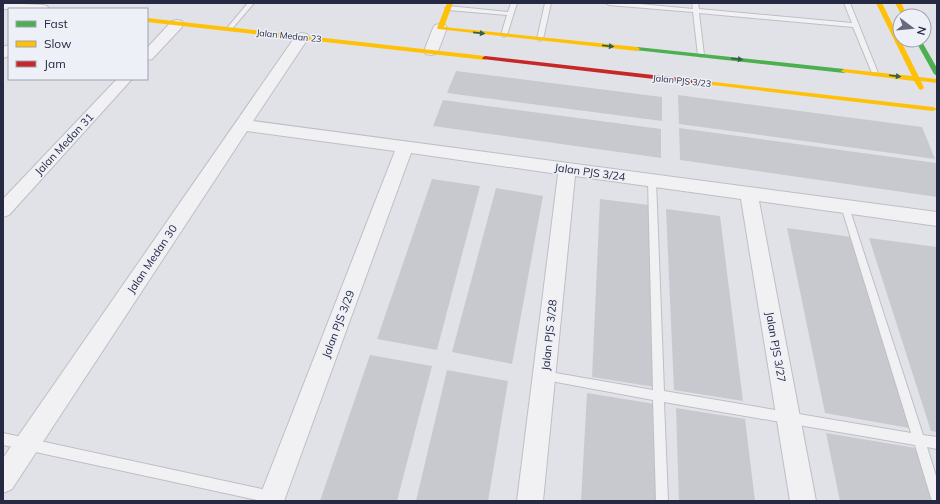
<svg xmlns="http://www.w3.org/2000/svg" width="940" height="504" font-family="Mulish,sans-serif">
<rect width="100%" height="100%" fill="#e1e2e7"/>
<g fill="#c8c9cf">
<path d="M456 71 662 97V121L447 93Z"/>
<path d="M678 95 922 127 935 159 679 124Z"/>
<path d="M443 100 661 129V158L433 126Z"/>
<path d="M679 128 936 163 937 197 680 160Z"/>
<path d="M432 179 480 186 437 350 377 339Z"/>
<path d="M496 188 543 196 512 364 452 352Z"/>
<path d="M600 199 649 205 655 387 592 377Z"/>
<path d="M666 209 720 216 743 401 674 390Z"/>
<path d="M787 228 852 237 909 428 825 413Z"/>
<path d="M869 238 937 247V432L931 431Z"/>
<path d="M370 355 432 366 397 501H320Z"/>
<path d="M447 370 508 381 488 501H416Z"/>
<path d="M587 393 655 404 657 501H581Z"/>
<path d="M676 408 745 419 755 501H679Z"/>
<path d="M826 433 916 448 932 501H840Z"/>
</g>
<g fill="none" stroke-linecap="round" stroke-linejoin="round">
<g stroke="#bebfc5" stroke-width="2">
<g id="lane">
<path d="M248 3H254L231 30H227V28Z"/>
<path d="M511 3H517L507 35 504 37 501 35 507 15 448 10 445 8 448 6 508 12Z"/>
<path d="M545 3H551L543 39 540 41 537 39Z"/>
<path d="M606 3H629L693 9 692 3H698L699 9 852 23 844 3H850L878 73 875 75 872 73 853 27 699 13 704 55 701 57 698 55 693 12 609 5Z"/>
<path d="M652 177 656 180 664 391 911 433 841 206 845 203 848 204 923 435 937 437V449L927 447 937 479V501H932L931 498 915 445 664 402 668 501H656L653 400 540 379 539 376 540 373 544 371 653 390 648 180Z"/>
<path d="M3 433 271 491 275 493 277 497 275 501H262L3 445Z"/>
</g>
</g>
<g stroke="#bebfc5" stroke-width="2">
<g id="street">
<path d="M3 3 43 5 47 6 49 9H3Z"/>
<path d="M177 20 182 21 183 24 182 27 152 59 147 60V48L172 21Z"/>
<path d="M440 24 445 25 447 28 438 51 436 54 431 55 426 54 424 51 433 28 435 25Z"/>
<path d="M302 33 307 34 309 37 253 121 937 212V226L759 201 816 501H790L741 199 575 176 543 501H517L558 174 411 153 284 501H258L395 151 247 131 12 489 3 493V458L297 34Z"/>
<path d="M9 45V56L3 58V47Z"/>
<path d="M117 79H132L9 215 3 217V199Z"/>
</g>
</g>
<use href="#lane" fill="#f1f1f3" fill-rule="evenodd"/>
<use href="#street" fill="#f1f1f3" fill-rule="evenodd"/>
<g fill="#4caf50" fill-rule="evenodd">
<path d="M915 40H921L937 68V76L934 74Z"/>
<path d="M637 47 844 69 847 71 844 73 635 50V48Z"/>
</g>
<g fill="#ffc107" fill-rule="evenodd">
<path d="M447 3H453L444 27 637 47 640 49 637 51 438 29 437 28Z"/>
<path d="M876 3H882L919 77 937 79V83L921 81 924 88 921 90 919 89 914 81 842 72 841 71 844 69 912 76Z"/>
<path d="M895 3H901L908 16H902Z"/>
<path d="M147 18 485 56 488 58 485 60 147 22Z"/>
<path d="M697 80 933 107 937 109 933 111 695 83 694 82Z"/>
</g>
<path fill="#c62828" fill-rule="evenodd" d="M485 56 697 80 700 82 697 84 483 59 482 58Z"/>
</g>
<defs><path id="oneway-solid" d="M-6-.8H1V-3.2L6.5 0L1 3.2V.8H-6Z"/></defs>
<g fill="#355f48">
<use href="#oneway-solid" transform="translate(479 33) rotate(6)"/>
<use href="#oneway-solid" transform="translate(608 46) rotate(6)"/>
<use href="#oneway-solid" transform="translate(737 59) rotate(6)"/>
<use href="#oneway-solid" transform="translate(895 76) rotate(7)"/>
</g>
<g text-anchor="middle" stroke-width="3" stroke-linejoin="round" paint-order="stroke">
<g font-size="9" fill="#262942" stroke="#eef0f7">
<text transform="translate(289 36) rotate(6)" y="3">Jalan Medan 23</text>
<text transform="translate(682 81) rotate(6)" y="3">Jalan PJS 3/23</text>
</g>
<g font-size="11" fill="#262942" stroke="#eef0f7">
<text transform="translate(64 144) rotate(-47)" y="4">Jalan Medan 31</text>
<text transform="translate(590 172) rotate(8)" y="4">Jalan PJS 3/24</text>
<text transform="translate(152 259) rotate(-56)" y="4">Jalan Medan 30</text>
<text transform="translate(338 324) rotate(-69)" y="4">Jalan PJS 3/29</text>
<text transform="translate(549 335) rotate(-84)" y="4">Jalan PJS 3/28</text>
<text transform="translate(776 347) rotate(80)" y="4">Jalan PJS 3/27</text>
</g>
</g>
<rect width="940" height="504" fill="none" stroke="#262942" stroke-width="8"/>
<rect x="8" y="8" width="140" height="72" fill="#eef0f7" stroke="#9ea0af"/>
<rect x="16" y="21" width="20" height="6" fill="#4caf50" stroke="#9ea0af"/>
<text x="44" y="28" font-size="12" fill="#262942">Fast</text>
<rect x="16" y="41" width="20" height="6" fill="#ffc107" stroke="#9ea0af"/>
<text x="44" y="48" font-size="12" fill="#262942">Slow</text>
<rect x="16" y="61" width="20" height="6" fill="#c62828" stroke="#9ea0af"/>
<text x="44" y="68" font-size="12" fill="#262942">Jam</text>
<g transform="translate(912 28) rotate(106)"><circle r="19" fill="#eef0f7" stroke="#9ea0af"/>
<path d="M0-3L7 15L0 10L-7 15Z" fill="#676a7c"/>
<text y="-6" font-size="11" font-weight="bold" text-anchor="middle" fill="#262942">N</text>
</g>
</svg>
